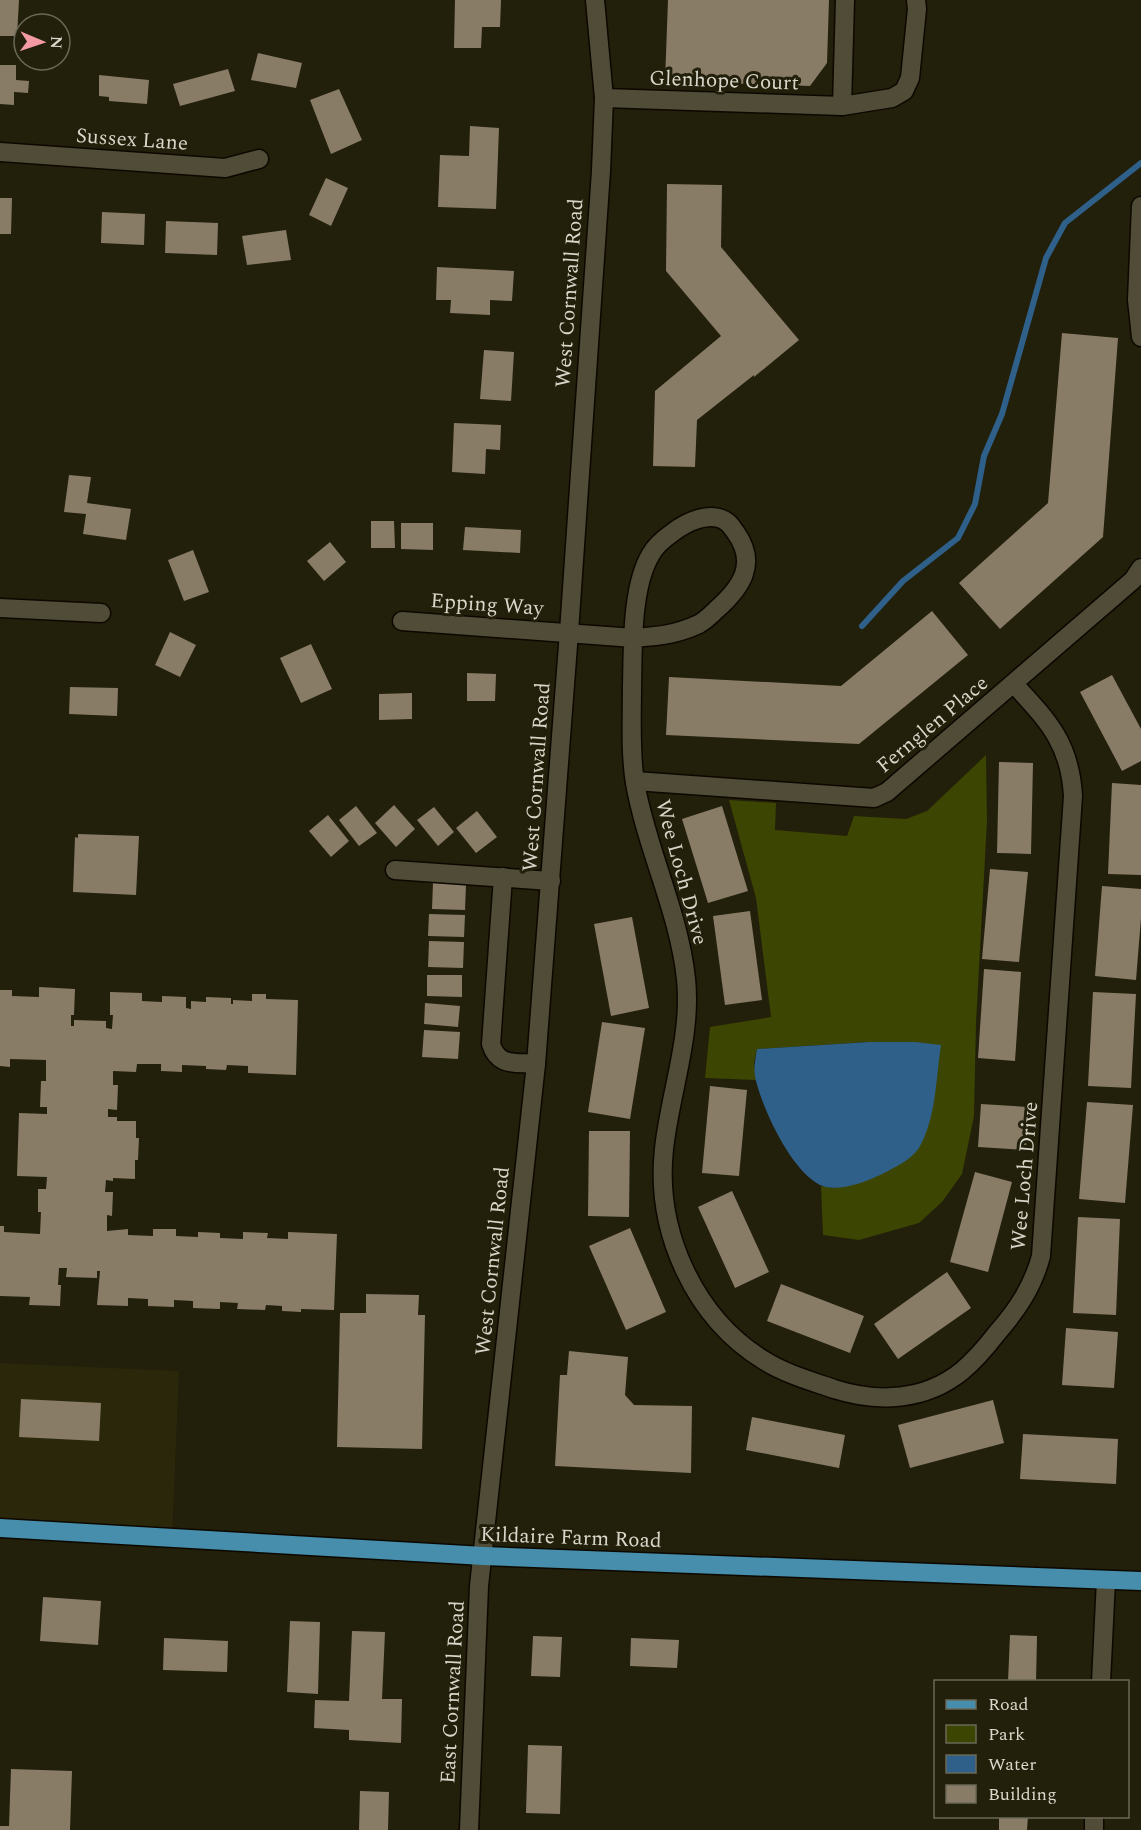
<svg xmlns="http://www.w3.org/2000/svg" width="1141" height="1830" font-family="Spectral,serif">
<rect width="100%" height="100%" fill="#221f0b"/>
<path fill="#2b270b" d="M0 1363 179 1371 172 1539 0 1528Z"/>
<path fill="#3d4502" d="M986 755 987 821 976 1023 974 1116 962 1174 942 1202 919 1223 859 1240 823 1235 821 1186 835 1188 889 1043 869 1042 757 1049 754 1062 756 1080 705 1078 710 1027 771 1017 756 898 729 800 776 803 775 830 847 836 854 816 906 819 927 811Z"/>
<path fill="#2f608a" d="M869 1042H915L941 1045C936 1078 936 1119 919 1148 911 1160 894 1168 882 1174 866 1182 837 1193 820 1185 791 1170 764 1112 756 1081 753 1071 755 1060 757 1049Z"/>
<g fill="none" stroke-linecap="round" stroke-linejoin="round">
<path stroke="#2f608a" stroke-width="6" d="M862 626 903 581 958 538 975 504 984 456 1002 414 1046 258 1065 223 1141 163"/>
</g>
<g fill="#887c67">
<path d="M0 0H19L17 36H0Z"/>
<path d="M455 0H501L500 27H482L481 48H454Z"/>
<path d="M668 0H829L827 63 810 86 665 81Z"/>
<path d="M258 53 302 63 296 88 251 80Z"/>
<path d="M0 65H16V80L29 81 28 93 14 92V105L0 104Z"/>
<path d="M228 69 235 91 180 106 173 84Z"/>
<path d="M99 75 149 80 147 104 109 101V97L99 96Z"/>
<path d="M339 89 362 140 331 154 310 100Z"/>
<path d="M470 126 499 128 496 209 438 207 440 155 469 156Z"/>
<path d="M326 178 348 188 331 226 309 215Z"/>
<path d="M667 184 722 185 721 247 799 340 754 377V375L697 420 695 467 653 466 655 391 721 336 666 271Z"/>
<path d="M0 198H12L11 234H0Z"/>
<path d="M102 212 145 214 144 245 101 243Z"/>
<path d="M166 221 218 223 217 255 165 253Z"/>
<path d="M286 230 291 260 247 265 242 236Z"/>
<path d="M437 267 514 271 512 301 490 300V315L450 313 451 300H436Z"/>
<path d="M1062 333 1118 338 1103 537 1000 629 959 583 1048 503Z"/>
<path d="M484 350 514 352 511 401 480 399Z"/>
<path d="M454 423 501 425 500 450 486 449 485 474 452 472Z"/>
<path d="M69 475 91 477 87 503 131 509 126 540 83 534 86 514 64 512Z"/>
<path d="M371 521H394L395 548H371Z"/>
<path d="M401 523H433V550L401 549Z"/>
<path d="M465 527 521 530 520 553 463 550Z"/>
<path d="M330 542 346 562 324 581 307 561Z"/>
<path d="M193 550 209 592 184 601 168 560Z"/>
<path d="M932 611 968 655 859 744 666 735 669 677 841 686Z"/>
<path d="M170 632 196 645 180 677 155 665Z"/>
<path d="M311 644 332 689 301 703 280 658Z"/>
<path d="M467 673 496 674 495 701H467Z"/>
<path d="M1112 675 1141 729V761L1122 771 1080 692Z"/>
<path d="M70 687 118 688 117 716 69 714Z"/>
<path d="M412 693V719L379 720V694Z"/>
<path d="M999 762 1033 763 1031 854 997 853Z"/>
<path d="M1112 783 1141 785V875L1108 874Z"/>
<path d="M394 805 415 829 396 847 375 823Z"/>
<path d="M356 806 377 833 359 846 339 820Z"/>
<path d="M722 806 748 891 708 903 682 819Z"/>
<path d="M434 807 454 832 438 846 417 820Z"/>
<path d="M477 811 497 837 476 853 456 828Z"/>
<path d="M328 815 349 841 331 857 309 831Z"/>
<path d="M78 834 139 836 136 895 73 892 75 837 78 838Z"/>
<path d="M990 869 1028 872 1019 962 982 959Z"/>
<path d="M433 883 466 884 465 910 432 909Z"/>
<path d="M1102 886 1141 889V918L1136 980 1095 976Z"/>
<path d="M750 911 762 1000 725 1005 713 916Z"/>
<path d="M429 914 465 915 464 937 428 936Z"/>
<path d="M632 917 649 1008 611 1016 594 924Z"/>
<path d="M429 941 464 942 463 968 428 967Z"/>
<path d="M984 969 1021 972 1015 1061 978 1058Z"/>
<path d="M427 975H462V997L427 996Z"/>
<path d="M39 987 75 989 74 1015H71V1026H74V1020L106 1021V1028L112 1029 113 1015H110V992L142 993V1001L162 1002V996L186 997V1008L191 1009V1001L206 1002V997L231 998V1004H233V1000L252 1001V994H266V999L298 1000 296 1075 248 1073V1066L227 1065 226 1070 206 1069V1066L182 1065V1072L161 1071V1064H137L136 1072 113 1071V1085H118L117 1110 108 1109V1117H117V1121H136V1138H139L138 1160H135V1179L113 1178V1181L106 1180 105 1192H113L112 1216 107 1215V1231L128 1229V1235L153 1236V1229H176V1236L198 1237V1232L220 1233V1238L243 1239V1232L268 1233 267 1238 288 1239V1232L337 1234 334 1310 301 1309V1312L282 1311V1306L266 1305 265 1310 237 1309 238 1303 220 1302V1309L193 1308V1301L174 1300V1307L148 1306V1299L128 1298V1306L97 1305 100 1271H97V1278L66 1277 67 1268H59L58 1285H61L60 1306 29 1305 30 1297 0 1296V1226H4V1232L40 1234 41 1212H38V1189H46L47 1177 17 1176 19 1113 47 1114V1107H40L41 1081H46V1060L10 1059V1067L0 1066V990H12V996L39 997Z"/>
<path d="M1093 992 1136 994 1131 1088 1088 1086Z"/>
<path d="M425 1003 460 1006 458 1027 424 1024Z"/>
<path d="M602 1022 645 1028 630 1119 588 1112Z"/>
<path d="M424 1030 460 1032 458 1059 422 1057Z"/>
<path d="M710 1086 747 1090 739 1176 702 1173Z"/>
<path d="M1087 1102 1133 1105 1125 1203 1079 1199Z"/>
<path d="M981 1104 1028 1107 1026 1150 978 1147Z"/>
<path d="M589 1131H630L629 1217 588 1216Z"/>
<path d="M975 1172 1012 1182 988 1272 950 1262Z"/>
<path d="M732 1191 769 1272 735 1288 698 1207Z"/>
<path d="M1078 1217 1120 1219 1116 1315 1073 1313Z"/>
<path d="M630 1228 666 1312 626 1330 589 1246Z"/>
<path d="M947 1272 971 1308 898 1359 874 1324Z"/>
<path d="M781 1284 864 1316 850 1353 767 1321Z"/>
<path d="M366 1294 419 1295 418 1315H425L422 1449 337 1447 340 1313H366Z"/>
<path d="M1066 1328 1118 1332 1114 1388 1062 1385Z"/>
<path d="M569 1351 628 1357 625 1395 634 1405 692 1406 691 1473 555 1466 560 1375H567Z"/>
<path d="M21 1399 101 1403 99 1441 19 1437Z"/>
<path d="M993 1400 1004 1443 910 1468 898 1425Z"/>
<path d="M752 1417 845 1435 839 1468 746 1450Z"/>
<path d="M1023 1434 1118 1439 1116 1484 1020 1479Z"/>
<path d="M43 1597 101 1601 98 1645 40 1641Z"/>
<path d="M290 1621 320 1622 318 1694 287 1692Z"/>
<path d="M352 1631 385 1632 382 1699H402L401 1743 349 1740V1730L314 1728 315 1700 349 1701Z"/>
<path d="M1010 1635 1037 1636 1036 1682H1008Z"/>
<path d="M533 1636 562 1637 560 1677 531 1676Z"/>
<path d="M164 1638 228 1641 227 1672 163 1670Z"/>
<path d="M631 1638 679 1640 677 1668 630 1666Z"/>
<path d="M528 1745 562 1746 560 1814 526 1813Z"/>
<path d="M11 1769 72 1771 70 1830H0V1826H9Z"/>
<path d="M360 1791 389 1792 388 1830H359Z"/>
<path d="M999 1816H1028L1027 1830H999Z"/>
</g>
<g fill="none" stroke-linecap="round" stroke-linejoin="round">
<g stroke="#0c0800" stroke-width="21">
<g id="minor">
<path d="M604 98 842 106 892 98 904 91 910 78 917 9 916 0"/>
<path d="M842 106 845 0"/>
<path d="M0 152 225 168 259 159"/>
<path d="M1141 206 1137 300 1141 337"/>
<path d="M0 608 101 613"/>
<path d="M402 621 634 638C659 636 675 635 699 624 706 620 711 615 716 610 741 588 758 564 736 533 733 529 731 525 727 522 711 510 686 522 672 533 665 538 655 547 651 554 631 587 633 648 632 686 632 718 630 752 635 783 647 850 679 912 686 979 692 1036 670 1093 664 1149 655 1231 694 1318 765 1361 786 1374 811 1381 834 1389 878 1403 925 1401 962 1371 975 1360 987 1346 997 1333 1018 1309 1033 1286 1041 1256L1073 796C1070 743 1048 721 1014 684"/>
<path d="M635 781 874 798 887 792 1133 580 1141 568"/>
<path d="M395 870 551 881"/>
<path d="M503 877 491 1044C498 1067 515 1062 536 1064"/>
<path d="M1101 1682 1106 1580"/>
<path d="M469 1830 479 1586 536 1064 569 632 601 171 604 98 595 0"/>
<path d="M1094 1830V1816"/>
</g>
</g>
<g stroke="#0c0800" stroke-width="21">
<path id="major" d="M0 1528 484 1556 1141 1581"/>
</g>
<use href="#minor" stroke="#504c37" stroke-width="18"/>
<use href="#major" stroke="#468eab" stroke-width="18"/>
</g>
<g text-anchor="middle" stroke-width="6" stroke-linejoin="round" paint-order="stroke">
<g font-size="21" fill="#d8d6c9" stroke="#221f0b">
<text transform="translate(724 80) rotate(2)" y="7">Glenhope Court</text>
<text transform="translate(132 139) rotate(4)" y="7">Sussex Lane</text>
<text transform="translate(569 293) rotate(-86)" y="7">West Cornwall Road</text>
<text transform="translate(487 604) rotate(4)" y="7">Epping Way</text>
<text transform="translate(932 724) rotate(-40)" y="7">Fernglen Place</text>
<text transform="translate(536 777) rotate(-86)" y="7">West Cornwall Road</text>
<text transform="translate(682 872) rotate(75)" y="7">Wee Loch Drive</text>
<text transform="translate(1024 1176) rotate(-85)" y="7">Wee Loch Drive</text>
<text transform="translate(492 1261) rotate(-84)" y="7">West Cornwall Road</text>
<text transform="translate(571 1537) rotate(2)" y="7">Kildaire Farm Road</text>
<text transform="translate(452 1692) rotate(-87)" y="7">East Cornwall Road</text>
</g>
</g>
<rect x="934" y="1680" width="195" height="138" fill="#221f0b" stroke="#6b6857" stroke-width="1.5"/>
<rect x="946" y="1700" width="30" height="9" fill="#468eab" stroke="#6b6857" stroke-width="1.5"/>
<text x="988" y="1710" font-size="18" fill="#d8d6c9">Road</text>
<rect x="946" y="1725" width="30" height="18" fill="#3d4502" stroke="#6b6857" stroke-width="1.5"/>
<text x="988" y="1740" font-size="18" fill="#d8d6c9">Park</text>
<rect x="946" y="1755" width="30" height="18" fill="#2f608a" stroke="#6b6857" stroke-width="1.5"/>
<text x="988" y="1770" font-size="18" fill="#d8d6c9">Water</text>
<rect x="946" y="1785" width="30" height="18" fill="#887c67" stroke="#6b6857" stroke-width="1.5"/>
<text x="988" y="1800" font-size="18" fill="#d8d6c9">Building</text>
<g transform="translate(42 42) rotate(92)"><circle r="28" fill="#221f0b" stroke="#6b6857" stroke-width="1.5"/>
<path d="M0-4.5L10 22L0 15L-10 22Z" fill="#f49aa5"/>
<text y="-9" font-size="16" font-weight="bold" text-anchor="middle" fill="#d8d6c9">N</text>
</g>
</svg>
